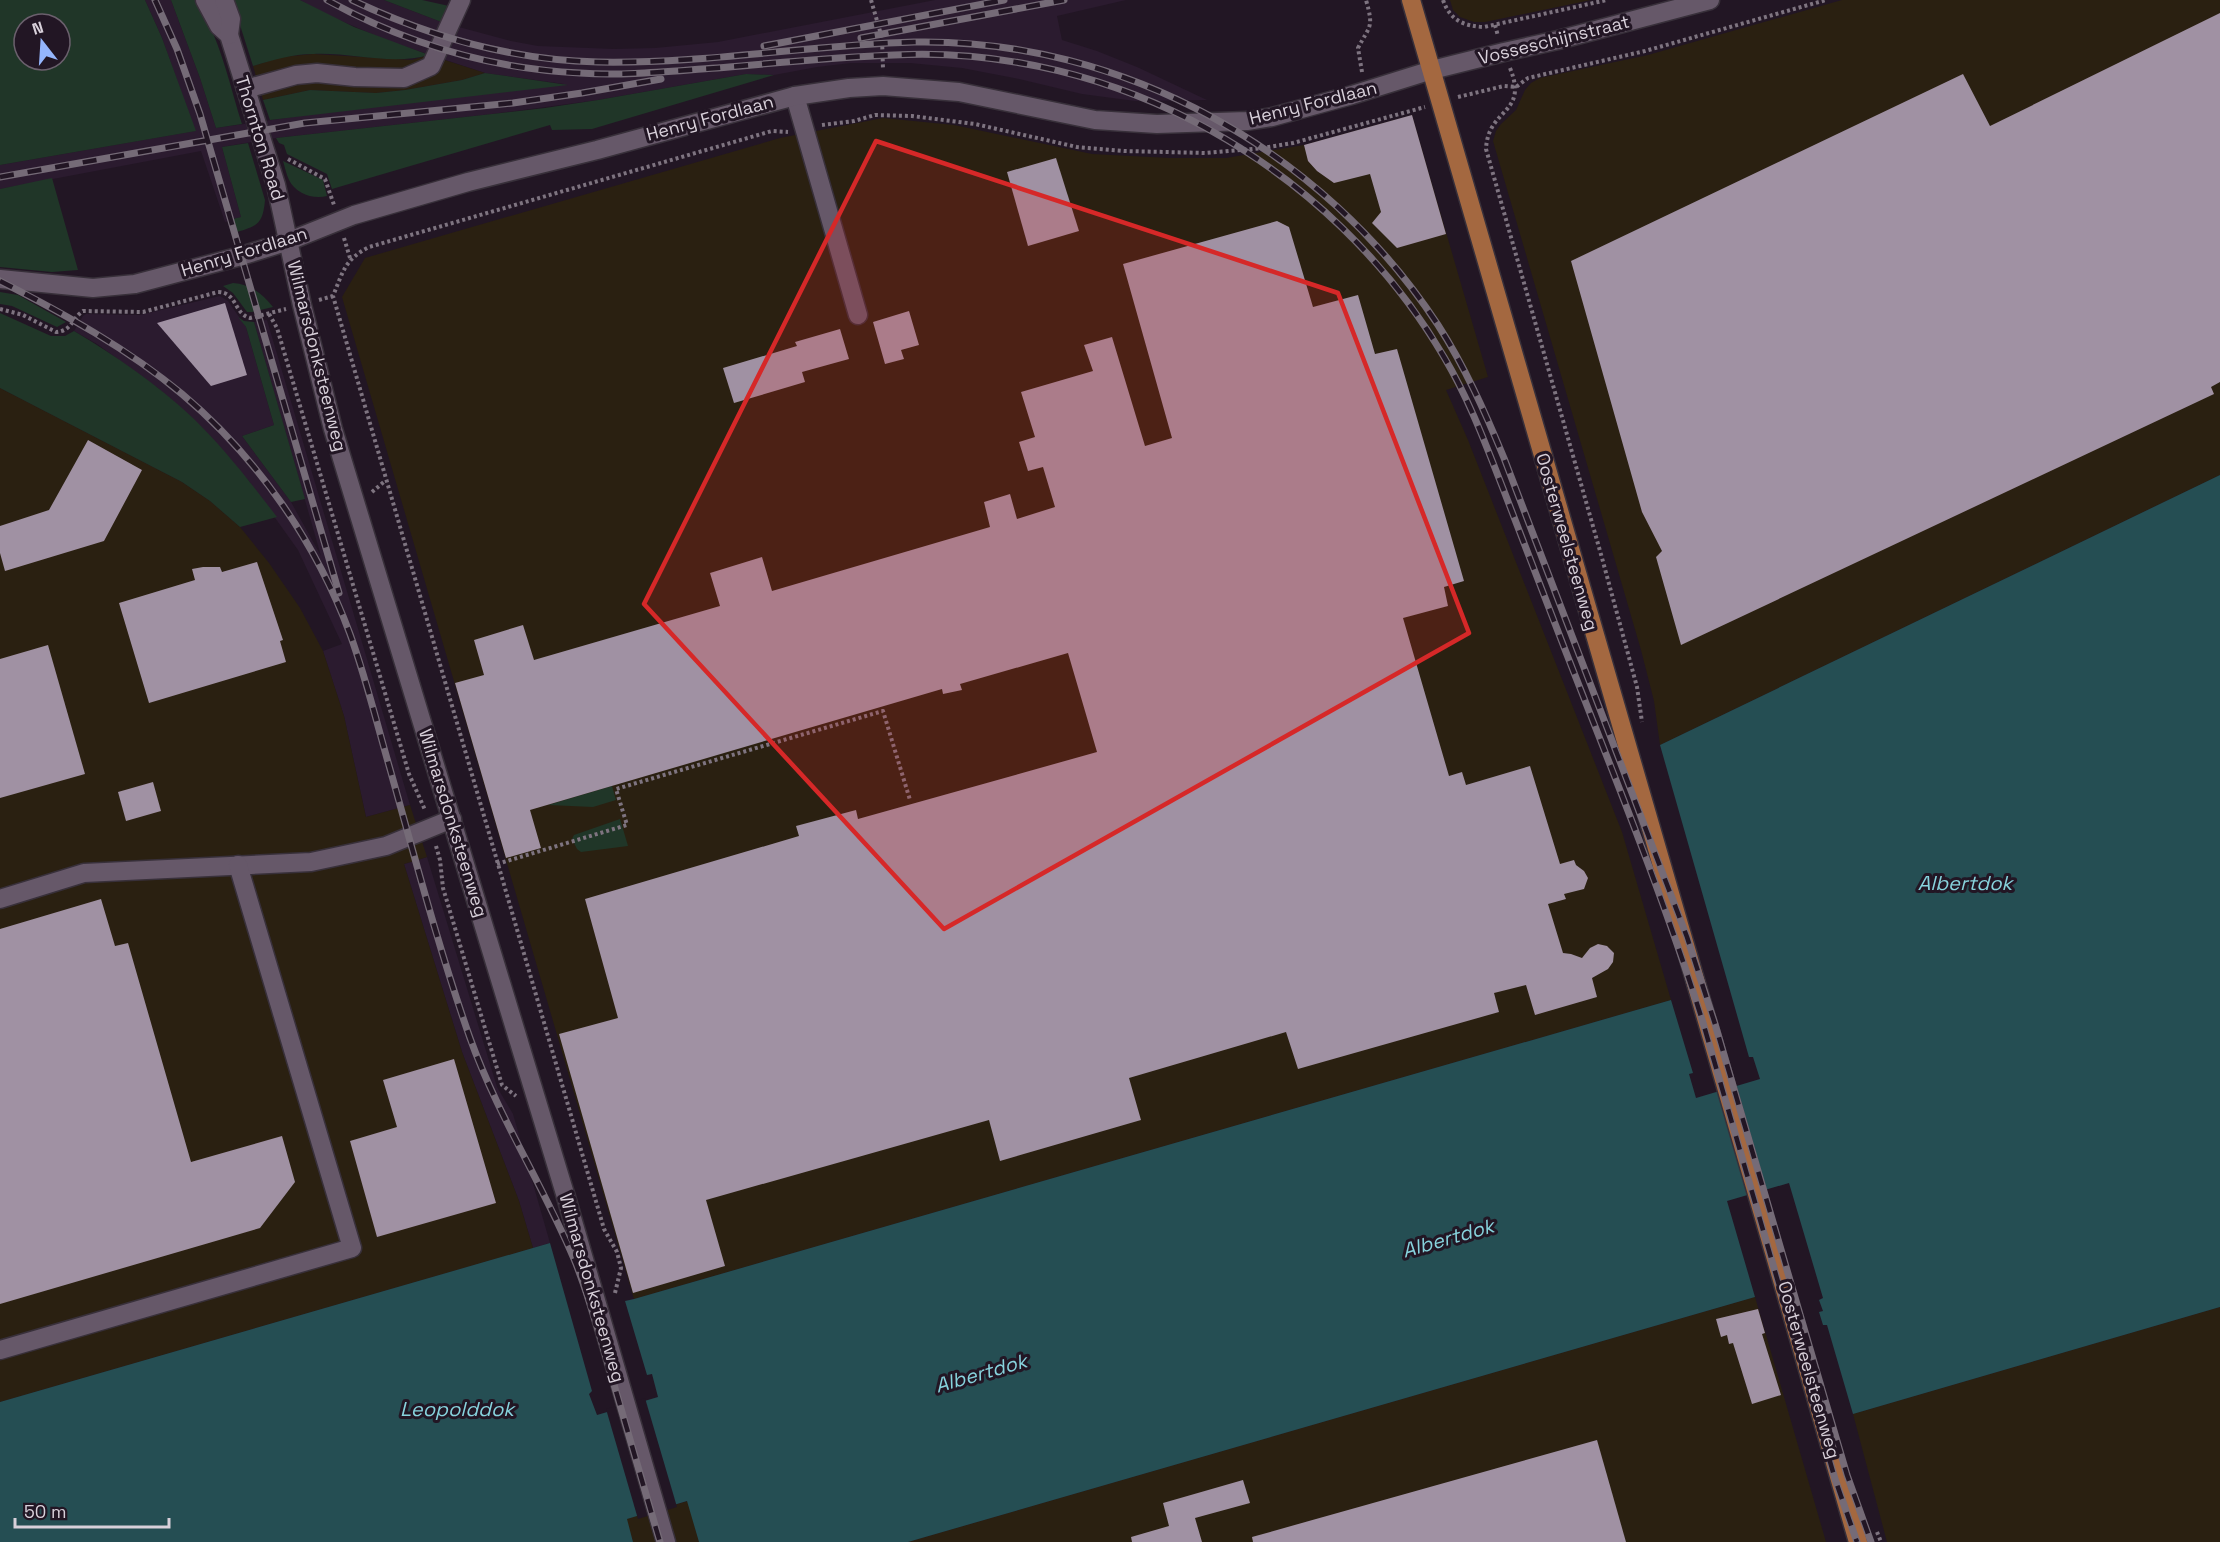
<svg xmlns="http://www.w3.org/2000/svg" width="2220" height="1542" font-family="'Space Grotesk',sans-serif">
<rect width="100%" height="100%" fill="#221624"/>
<g fill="#2b1b2f">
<path d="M145 0H171L200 78 216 128 335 111 564 84 485 73 388 41 323 13 300 0H384L444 23 511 41 538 46 614 49 655 48 718 42 935 0H1126L1057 16 1062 40 1097 51 1137 67 1207 100 1135 101 1082 94 1019 79 962 68 910 63H851L817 67 774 75 746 74 598 100 492 114 276 138 222 147 241 217 225 222 201 151 0 189V165L195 131 162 38Z"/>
<path d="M220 296 228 301 246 327 274 425 242 436 291 502 321 556 254 322 267 320 410 805 366 817 344 716 323 651 342 644 298 550 248 480 159 389 97 344 74 331 83 316 86 314 140 315Z"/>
<path d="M427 857 497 1087 513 1114 550 1243 533 1248 519 1201 462 1052 404 864Z"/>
</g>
<g fill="#2a2011">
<path d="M1450 0H1591L1485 22H1474L1460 17 1453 10Z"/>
<path d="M1842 0H2220V475L1660 745 1654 701 1641 650 1493 141 1496 131 1501 124 1516 110 1525 90 1531 83 1540 78 1648 55Z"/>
<path d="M313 54 412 60 429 55 485 73 462 80 405 90 376 93 310 90 263 100 253 66 281 57Z"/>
<path d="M1412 115 1488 377 1446 390 1468 440 1622 832 1671 1000 634 1299 342 297 365 258 780 138 883 118 954 125 1092 154 1170 158H1226L1304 145Z"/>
<path d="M0 388 182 482 210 501 240 527 269 563 300 608 323 651 344 716 366 817 410 805 427 857 404 864 462 1052 519 1201 533 1248 0 1402Z"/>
<path d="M1755 1297 1826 1542H908Z"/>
<path d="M2220 1307V1542H1887L1853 1414Z"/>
<path d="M688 1501 699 1542H633L626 1519Z"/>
</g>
<g fill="#203628" fill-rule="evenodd">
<path d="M0 0H145L162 38 196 131 0 165ZM24 24H60V60H24Z"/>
<path d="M171 0H195C220 36 229 83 242 124L216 128 200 78Z"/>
<path d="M232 0H300L354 27 429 55C392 66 351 52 313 54 292 54 273 60 253 66Z"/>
<path d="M384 0H422L449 6 444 23Z"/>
<path d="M485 73 568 85 270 120 263 100 310 90 376 93 405 90 462 80Z"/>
<path d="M746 74 774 75 592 129 552 130 550 125 332 189 327 174 287 154 284 145 279 143 276 138 545 108 598 100Z"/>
<path d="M248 143 265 200C263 223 258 226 237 232L233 219 241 217 222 147Z"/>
<path d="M283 161 323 180 327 196C313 200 295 193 289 180 286 174 285 167 283 161Z"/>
<path d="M52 178 78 270 52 272 0 267V189Z"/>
<path d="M233 283C250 284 263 294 273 307L252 312H247L233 293 223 286Z"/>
<path d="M0 292 18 295 66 322 57 327 12 306 0 304Z"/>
<path d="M0 313 51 336H65L74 331C116 356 158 385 193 418 224 448 251 483 277 517L240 527 210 501 182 482 0 388Z"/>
<path d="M238 317 244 321 254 322 305 499 291 502 242 436 274 425 246 327Z"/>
<path d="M612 786 616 800 593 807 548 805Z"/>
<path d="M620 819 628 846 581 852 577 849 572 839 574 835Z"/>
</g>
<path fill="#254e53" d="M2220 475V1307L1853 1414 1827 1325H1823L1819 1312 1823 1311 1819 1300 1823 1298 1789 1183 1727 1201 1755 1297 908 1542H699L687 1501 627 1519 633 1542H0V1402L550 1243 592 1391 589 1394 597 1415 658 1397 652 1374 647 1375 625 1301 634 1299 1671 1000 1693 1073 1689 1074 1696 1098 1760 1079 1753 1057H1749L1660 745Z"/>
<path fill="#221624" d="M645 1398 677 1507 638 1519 606 1409Z"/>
<g fill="#a091a3">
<path d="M2220 13V382L2211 387 2214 394 1681 645 1656 557 1662 551 1642 512 1571 261 1963 74 1990 126Z"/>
<path d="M1412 115 1446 234 1397 248 1372 223 1381 212 1370 174 1334 183 1317 171 1308 161 1304 145Z"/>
<path d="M1056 158 1079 231 1028 246 1007 172Z"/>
<path d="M1277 221 1289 227 1313 307 1358 295 1375 354 1397 349 1464 581 1444 587 1448 606 1403 618 1449 776 1462 772 1466 785 1530 766 1560 864 1574 860 1576 865 1584 871 1588 878 1584 889 1564 894 1566 899 1548 904 1563 953 1571 954 1582 958 1590 948 1598 944 1607 946 1614 953 1613 962 1608 969 1592 978 1597 997 1535 1015 1526 985 1494 993 1499 1012 1298 1069 1286 1032 1129 1078 1141 1120 1000 1161 989 1120 706 1200 725 1266 633 1293 559 1034 618 1018 585 899 799 836 796 826 856 810 858 819 1097 752 1068 653 960 684 962 690 943 694 942 689 530 810 541 848 506 858 455 683 484 675 474 640 523 625 534 660 720 606 710 573 762 557 772 591 990 527 984 502 1010 494 1017 519 1055 507 1043 467 1028 471 1019 442 1035 437 1021 392 1093 371 1084 345 1112 337 1145 446 1172 438 1123 264Z"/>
<path d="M225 303 247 375 211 386 157 323Z"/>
<path d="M909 311 919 345 901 350 904 359 885 364 873 322Z"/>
<path d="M840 329 849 359 802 372 805 382 734 403 723 368 797 346 795 342Z"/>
<path d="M88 440 142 470 104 541 5 571 0 553V526L49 510Z"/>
<path d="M257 562 283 640 280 641 286 662 149 703 119 603 195 580 192 569 203 567H220L222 572Z"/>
<path d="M48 645 85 774 0 798V659Z"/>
<path d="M153 782 161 811 126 821 118 792Z"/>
<path d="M101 899 115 946 128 943 191 1162 282 1136 295 1182 260 1228 0 1304V929Z"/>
<path d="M454 1059 496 1203 377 1237 350 1141 397 1127 383 1080Z"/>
<path d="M1758 1309 1765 1333 1762 1334 1781 1395 1752 1404 1733 1343 1729 1344 1727 1335 1721 1337 1716 1319Z"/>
<path d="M1597 1440 1626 1542H1253L1252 1537Z"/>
<path d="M1243 1480 1250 1503 1195 1518 1202 1542H1132L1131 1537 1169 1526 1163 1503Z"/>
</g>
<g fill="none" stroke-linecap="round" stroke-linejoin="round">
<g stroke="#38303a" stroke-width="21">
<g id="minor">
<path d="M205 0 219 26 229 35 276 185 302 305 333 429 566 1197 666 1542"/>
<path d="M224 0 231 19 229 35"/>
<path d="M246 89 296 75 317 73 355 77 404 78 420 71 431 66 461 0"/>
<path d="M795 96 858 315"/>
<path d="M0 279 93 288 135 284 241 256 289 241 354 215 468 182 597 150 795 96 849 88 883 86 959 92 1095 120 1157 124 1247 121 1272 117 1352 95 1432 70 1504 52 1558 40 1710 0"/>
<path d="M0 899 84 873 311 862 386 846 452 819"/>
<path d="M0 1350 352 1248 238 865"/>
</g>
</g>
<g stroke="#38303a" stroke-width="21">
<path id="major" d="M1411 0 1858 1542"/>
</g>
<g stroke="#7e7480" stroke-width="4" stroke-dasharray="3 3" stroke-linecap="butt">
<path d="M871 0 882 38 883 69"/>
<path d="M1443 0C1450 20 1463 26 1484 27L1607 0"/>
<path d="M1495 25 1498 36"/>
<path d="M1510 68C1529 115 1488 107 1486 149L1602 558 1637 687 1642 722"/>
<path d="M1362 72 1358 48C1370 25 1374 28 1366 0"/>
<path d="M1458 97 1504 86 1516 87 1528 78 1645 51 1826 0"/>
<path d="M822 125 854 121 875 115 912 116 975 124 1077 147 1124 151 1206 153 1263 148 1293 143 1425 107"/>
<path d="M288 159 325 179 334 205"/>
<path d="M344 238 350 258"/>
<path d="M319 300 333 296"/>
<path d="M0 309 23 315 56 332C72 331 72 318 83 311L143 312 218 292C237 292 234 314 250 318L286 309"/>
<path d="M269 314 277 328 409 774 425 810"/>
<path d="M372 492 385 481"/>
<path d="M436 846 440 860 443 888 502 1085 516 1096"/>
<path d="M497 864 627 825 616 789 883 711 910 800"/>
<path d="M615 1293 621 1268 617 1252 604 1229 333 296C343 272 344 260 369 247L772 131 788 132"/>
<path d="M1877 1532 1881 1542"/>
</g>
<use href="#minor" stroke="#665869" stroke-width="18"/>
<use href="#major" stroke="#a46840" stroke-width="18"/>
<g stroke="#756b77" stroke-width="7">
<g id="rail">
<path d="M155 0 177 49 200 114 339 593"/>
<path d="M327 0C405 43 491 69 580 73 625 76 671 71 717 68 776 63 835 57 894 55 1116 44 1332 166 1444 357 1469 399 1486 445 1504 491 1524 543 1544 595 1564 647 1613 773 1664 897 1704 1026L1835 1479 1857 1542"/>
<path d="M352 0C430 37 511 60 598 62 704 64 809 45 914 42 1123 38 1325 152 1438 325 1465 367 1485 412 1504 458L1687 937 1715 1024 1847 1475 1871 1542"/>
<path d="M861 38 1064 0"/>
<path d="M764 46 1004 0"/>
<path d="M0 177 305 123 513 103 582 93 661 79"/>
<path d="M0 281C63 313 128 349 182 394 257 457 316 542 350 634 366 678 377 724 390 769 415 858 439 950 470 1038 498 1116 542 1183 574 1259 589 1295 599 1334 610 1371 627 1428 643 1485 660 1542"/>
</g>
</g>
<use href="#rail" stroke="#221624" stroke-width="4.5" stroke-dasharray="14" stroke-linecap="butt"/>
</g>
<path fill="#d62828" fill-opacity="0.2" stroke="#d62828" stroke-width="4.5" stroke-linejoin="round" d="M876 141 1338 293 1469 633 944 929 644 604Z"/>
<g text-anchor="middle" stroke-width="6" stroke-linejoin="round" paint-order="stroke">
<g font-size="18" fill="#d8d0da" stroke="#221624">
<text transform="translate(1554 40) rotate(-14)" y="6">Vosseschijnstraat</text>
<text transform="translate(1313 103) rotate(-14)" y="6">Henry Fordlaan</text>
<text transform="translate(710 118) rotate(-15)" y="6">Henry Fordlaan</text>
<text transform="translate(260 138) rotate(73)" y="6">Thornton Road</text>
<text transform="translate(244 252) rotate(-17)" y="6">Henry Fordlaan</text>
<text transform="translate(317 356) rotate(76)" y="6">Wilmarsdonksteenweg</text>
<text transform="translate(1567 542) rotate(74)" y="6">Oosterweelsteenweg</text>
<text transform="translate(453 823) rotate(73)" y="6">Wilmarsdonksteenweg</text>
<text transform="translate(592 1288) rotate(74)" y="6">Wilmarsdonksteenweg</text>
<text transform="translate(1809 1370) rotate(74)" y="6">Oosterweelsteenweg</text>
</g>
<g font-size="20" font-style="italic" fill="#87d3dd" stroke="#221624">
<text x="1965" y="890">Albertdok</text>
<text transform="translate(1448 1238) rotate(-16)" y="7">Albertdok</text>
<text transform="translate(981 1373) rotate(-16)" y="7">Albertdok</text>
<text x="457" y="1416">Leopolddok</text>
</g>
</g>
<g transform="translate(42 42) rotate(343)"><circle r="28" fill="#221624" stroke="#6b606d" stroke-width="1.5"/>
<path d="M0-4.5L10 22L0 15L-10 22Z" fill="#95b6fd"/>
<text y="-9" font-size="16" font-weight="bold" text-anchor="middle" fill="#d8d0da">N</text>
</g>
<path d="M15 1518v9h154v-9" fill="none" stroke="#d8d0da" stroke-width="3"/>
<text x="24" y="1518" font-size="18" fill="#d8d0da" stroke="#221624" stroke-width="4.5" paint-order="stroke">50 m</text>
</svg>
